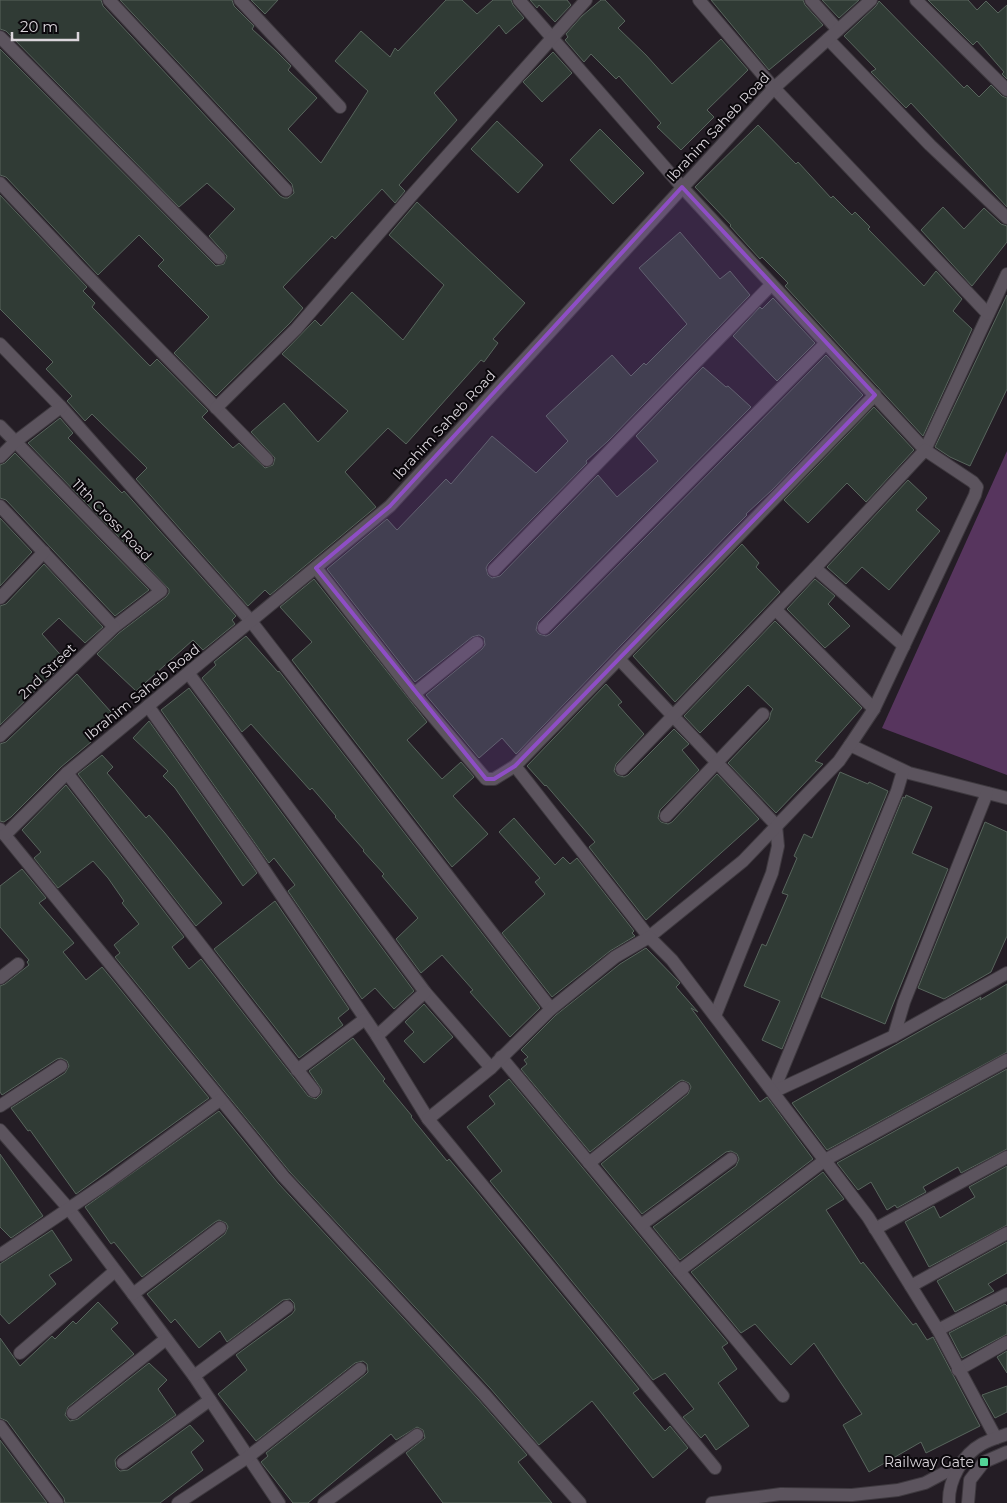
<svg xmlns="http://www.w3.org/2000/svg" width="1007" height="1503" font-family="Montserrat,sans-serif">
<rect width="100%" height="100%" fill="#241d25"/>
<path fill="#57355e" d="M1007 451V775L882 728Z"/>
<g fill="#303b35" stroke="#58655d">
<path d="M0 0H101L103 6 280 196 284 198H288L294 193 292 184 120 0H232L234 6 254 26 252 29 277 52 291 66 288 70 317 98 288 129 321 163 368 91 335 61 361 31 390 57 395 48 398 51 446 0H462L477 14 493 0H511L513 5 524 18 506 34 499 25 434 93 457 120 399 185 405 191 395 203 382 189 335 239 332 236 283 287 303 308 290 323 216 396 174 353 209 317 158 266 164 260 139 235 98 275 6 177 0 175V49L216 266 224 264 227 256 209 236 235 209 207 183 179 207 6 31 0 29Z"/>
<path d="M251 0H278L265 14Z"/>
<path d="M530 0H567L571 5 555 22 539 5 537 8Z"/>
<path d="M601 0H605L625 21 618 28 646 55 672 84 721 39 748 70 707 110 714 117 681 150 657 127 661 123 619 76 616 79 591 54 584 62 565 40 568 37 566 34 582 16Z"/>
<path d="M711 0H803L805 5 823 25 769 70Z"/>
<path d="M822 0H859L839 18Z"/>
<path d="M928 0H968L977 10 986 1 998 13 1007 5V79L1002 74 1004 72 977 41 973 45Z"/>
<path d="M879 1 964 88 967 85 979 97 991 85 1002 96 1007 98V207L911 103 906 108 871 72 876 69 844 36 876 6Z"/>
<path d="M553 52 572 73 542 102 523 82Z"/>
<path d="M497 121 543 165 518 193 471 149Z"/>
<path d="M758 125 796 164 798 162 831 198 833 196 852 215 855 212 870 227 868 229 924 286 936 271 962 299 953 311 972 329 923 436 785 286 788 283 762 257 760 259 730 226 731 225 695 187Z"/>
<path d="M600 129 644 173 613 204 570 160Z"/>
<path d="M0 195 87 287 83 291 95 303 92 307 150 366 157 359 208 411 202 417 233 448 239 443 265 468 273 465 275 458 251 432 284 403 318 442 348 411 282 354 315 320 321 326 352 292 403 340 444 285 389 235 417 202 525 303 493 339 498 343 484 362 481 360 406 444 388 428 345 472 376 507 270 595 265 590 248 606 136 479 147 468 92 414 85 421 67 401 72 396 46 369 53 362 0 309Z"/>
<path d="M943 207 964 229 984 208 1001 224 1007 226V242L972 286 921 230Z"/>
<path d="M680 232 720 279 730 271 750 295 608 441 586 461 587 463 488 564 486 568 488 575 492 578 500 576 598 475 617 497 658 461 636 436 703 367 726 387 728 386 751 407 538 622 536 630 539 634 546 636 550 634 826 355 863 395 772 490 746 514 747 515 730 532 516 754 502 738 479 758 426 695 482 649 485 645 484 638 479 635 472 637 415 682 327 569 387 519 397 530 446 479 451 484 492 436 536 473 568 441 546 416 612 355 631 376 644 363 646 365 687 324 639 268Z"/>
<path d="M1007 295V389L970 466 950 457 935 447Z"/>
<path d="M773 298 815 343 777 381 733 336 760 307 762 309Z"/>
<path d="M874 407 914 450 866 502 847 483 808 523 784 500Z"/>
<path d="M60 418 73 433 68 438 122 493 124 491 236 616 232 620 235 624 203 650 193 640 136 691 97 654 119 633 166 597 169 593V589L28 443Z"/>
<path d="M15 453 149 590 115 616 6 500 0 498V465L5 463Z"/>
<path d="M908 480 927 498 916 510 940 531 889 590 862 567 846 584 827 567Z"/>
<path d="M0 518 32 552 0 586Z"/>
<path d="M742 544 759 563 756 567 780 592 675 702 633 656Z"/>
<path d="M44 564 103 627 85 643 59 618 42 634 66 661 0 725V606L6 604Z"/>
<path d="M314 579 427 722 407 740 442 779 461 762 474 777 453 796 488 834 452 867 292 660 312 642 280 607Z"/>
<path d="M815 579 835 596 828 604 850 626 825 648 787 609Z"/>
<path d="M775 621 862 708 815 761 823 764 776 813 728 763 769 720 771 712 773 709 748 685 700 733 684 716Z"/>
<path d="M246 636 278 672 279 671 540 1008 510 1037 470 992 473 990 442 955 421 973 396 939 418 918 382 876 384 874 363 851 364 850 335 817 336 816 312 788 310 790 251 724 242 732 202 678 216 665 214 662Z"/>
<path d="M77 674 111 712 86 735 91 742 61 767 11 817 4 822 0 821V744L6 742Z"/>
<path d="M606 684 622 702 618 705 644 734 616 764 614 771 617 775 624 777 628 775 674 729 689 744 682 750 699 770 660 810 658 818 661 822 668 824 672 822 717 774 759 819 646 920 589 847 595 842 546 785 545 786 527 766Z"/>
<path d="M189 688 414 991 394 1009 375 988 362 999 288 891 295 885 274 858 269 863 161 710Z"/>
<path d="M149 721 257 873 243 886 175 788 163 776 168 771 133 738Z"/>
<path d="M102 755 113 767 107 773 146 818 149 815 164 832 222 903 196 926 78 774Z"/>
<path d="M840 772 868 784 869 782 888 791 782 1049 762 1040 780 1001 744 986 762 944 766 946 788 895 782 893 797 858 794 856 804 834 812 838Z"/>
<path d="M66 785 184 937 172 947 189 969 201 959 308 1096 316 1099 321 1094 322 1090 309 1071 353 1038 385 1079 383 1081 412 1116 411 1117 447 1161 449 1159 477 1192 639 1389 633 1393 665 1431 670 1426 688 1448 653 1478 592 1401 539 1445 490 1388 290 1172 115 957 120 953 114 945 139 924 122 903 124 901 108 878 93 861 58 888 34 858 41 852 22 830Z"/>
<path d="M906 795 932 807 912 853 948 869 885 1024 821 997 903 797 905 798Z"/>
<path d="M514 818 555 865 563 857 570 864 577 858 634 931 632 933 635 936 610 951 552 997 502 933 545 894 535 882 540 878 499 832Z"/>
<path d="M985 822 1007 832V936L991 972 944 999 918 988Z"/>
<path d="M22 869 46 898 39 903 74 943 63 952 86 980 102 967 209 1098 76 1194 30 1130 28 1131 11 1108 65 1073 69 1066 67 1061 61 1058 57 1059 2 1095 0 1092V986L5 984 29 965 27 962 29 960 0 927V886Z"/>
<path d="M275 901 349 1009 338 1018 343 1025 299 1058 214 949Z"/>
<path d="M646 948 680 983 676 987 698 1012 691 1008 760 1102 767 1097 813 1159 680 1260 653 1227 736 1166 739 1159 737 1154 731 1151 726 1152 642 1214 601 1164 688 1094 691 1087 689 1083 682 1080 678 1082 590 1152 521 1069 527 1064 524 1060 528 1057 521 1050 556 1015 620 964Z"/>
<path d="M1007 984V1052L827 1150 792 1103 981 997 980 1000Z"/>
<path d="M424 1004 453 1037 424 1063 404 1041 414 1032 405 1022Z"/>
<path d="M1007 1069V1149L961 1173 958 1167 923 1187 926 1192 897 1208 895 1205 887 1210 871 1182 858 1190 837 1163Z"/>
<path d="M509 1079 728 1343 722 1347 737 1369 718 1383 749 1426 716 1450 705 1434 701 1438 683 1417 694 1409 665 1373 653 1380 490 1181 502 1171 467 1127 495 1104 489 1096Z"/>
<path d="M219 1111 278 1183 478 1399 527 1455 518 1462 552 1503H443L406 1453 425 1438 423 1430 417 1427 396 1440 391 1434 308 1503H293L261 1462 268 1456 266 1453 365 1375 368 1372 367 1364 363 1361 355 1363 256 1441 218 1394 247 1370 236 1355 292 1314 295 1310 294 1303 290 1299 283 1300 227 1342 220 1331 199 1348 175 1319 171 1323 147 1294 225 1234 228 1227 226 1223 219 1220 215 1222 142 1277 114 1242 111 1244 85 1207Z"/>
<path d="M0 1154 43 1216 11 1238 0 1227Z"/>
<path d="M1007 1166V1225L929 1267 905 1222 934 1206 940 1218 975 1197 969 1187Z"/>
<path d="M823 1172 844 1199 826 1210 861 1264 863 1262 913 1325 916 1323 927 1340 933 1337 980 1426 926 1453 921 1442 869 1472 843 1425 862 1414 814 1343 791 1365 755 1324 741 1333 691 1272Z"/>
<path d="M52 1230 72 1260 49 1275 56 1284 9 1324 0 1314V1264Z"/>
<path d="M1007 1242V1273L988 1284 994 1291 955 1312 937 1281Z"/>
<path d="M98 1302 118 1323 111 1329 134 1354 68 1407 65 1415 70 1421 78 1419 149 1363 167 1380 158 1389 176 1415 118 1456 115 1460 116 1467 120 1471 128 1470 190 1425 204 1441 191 1452 203 1470 160 1503H65L64 1498 7 1421 0 1418V1338L20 1366 52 1336 55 1339 73 1321 76 1324Z"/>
<path d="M1005 1304 1007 1306V1334L962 1358 949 1333Z"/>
<path d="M1007 1351V1373L997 1357Z"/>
<path d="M1007 1386V1412L995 1418 982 1395Z"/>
<path d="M0 1440 47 1503H0Z"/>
</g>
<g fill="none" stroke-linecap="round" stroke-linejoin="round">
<g stroke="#3e393f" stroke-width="14">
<g id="minor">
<path d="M109 0 286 190"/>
<path d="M240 0 340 107"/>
<path d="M519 0 682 187 925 450 1007 274"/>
<path d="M699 0 774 88 988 314"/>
<path d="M811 0 838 30"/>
<path d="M916 0 1007 90"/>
<path d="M0 37 219 258"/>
<path d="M828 39 930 145 1007 218"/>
<path d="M0 183 77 265 267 460"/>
<path d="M0 344 61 407 250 620 551 1009"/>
<path d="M216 408 296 329 413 194 586 0"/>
<path d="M0 426 161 591 114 627 0 736"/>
<path d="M0 457 15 442 61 407"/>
<path d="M0 506 114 627"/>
<path d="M316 568 414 694 486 779H494L515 766 875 395"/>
<path d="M815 568 904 646"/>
<path d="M494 570 771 285"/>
<path d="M0 598 44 552"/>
<path d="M776 610 874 709"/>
<path d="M544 628 826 343"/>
<path d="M619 659 776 825 778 846 772 873 715 1016"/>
<path d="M189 674 425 992 491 1068"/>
<path d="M414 694 477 643"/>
<path d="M148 706 252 852 377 1036 425 992"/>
<path d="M515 766 649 937 743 861 839 761 850 745 909 773 1007 798"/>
<path d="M622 769 815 568 925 450 973 482 977 487 975 495 874 709 850 745"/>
<path d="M67 773 314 1091"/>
<path d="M666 816 763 714"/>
<path d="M0 829 284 1177 484 1394 580 1503"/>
<path d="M5 835 67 773 390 506 774 88 871 0"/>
<path d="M0 978 18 964"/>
<path d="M377 1036 428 1119"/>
<path d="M894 1036 904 1002 987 793"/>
<path d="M501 1057 783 1396"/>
<path d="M297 1070 365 1019"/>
<path d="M773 1092 897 791 903 771"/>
<path d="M773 1092 894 1036 1007 973"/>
<path d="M0 1106 61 1066"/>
<path d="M0 1130 69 1209 133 1294 194 1376 279 1503"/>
<path d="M589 1163 683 1088"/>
<path d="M641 1225 731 1159"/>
<path d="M875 1229 1007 1157"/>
<path d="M0 1255 111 1180 220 1100"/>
<path d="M679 1271 825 1160 1007 1060"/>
<path d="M911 1286 1007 1233"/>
<path d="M133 1294 220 1228"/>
<path d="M938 1330 1007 1294"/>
<path d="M20 1353 115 1271"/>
<path d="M958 1370 1007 1342"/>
<path d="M194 1376 287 1307"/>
<path d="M73 1413 166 1339"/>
<path d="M0 1426 57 1503"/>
<path d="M123 1463 210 1400"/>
<path d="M715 1468 428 1119 491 1068 551 1009 615 957 649 937 672 960 868 1217 938 1330 996 1438"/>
<path d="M178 1503 248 1457 360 1369"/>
<path d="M324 1503 417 1435"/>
<path d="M712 1503 781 1494 852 1495 898 1490 925 1483 959 1465"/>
<path d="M949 1503C948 1481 962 1455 982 1444 989 1440 999 1437 1007 1434"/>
<path d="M968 1503 970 1480 984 1462 1007 1452"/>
</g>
</g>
<use href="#minor" stroke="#5c545e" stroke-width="12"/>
</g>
<path fill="#8e4ec5" fill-opacity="0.2" stroke="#8e4ec5" stroke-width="4" stroke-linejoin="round" d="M682 187 875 395 515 766 494 779H486L316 568 390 506Z"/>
<rect fill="#52d397" stroke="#0b080c" stroke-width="2" x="979" y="1457" width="10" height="10" rx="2.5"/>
<g text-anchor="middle" stroke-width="4" stroke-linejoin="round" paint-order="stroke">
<g font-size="14" fill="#dbd6dc" stroke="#0b080c">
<text transform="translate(718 127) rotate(-47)" y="5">Ibrahim Saheb Road</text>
<text transform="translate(444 425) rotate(-47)" y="5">Ibrahim Saheb Road</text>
<text transform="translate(112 520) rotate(46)" y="5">11th Cross Road</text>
<text transform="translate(47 671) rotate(-44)" y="5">2nd Street</text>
<text transform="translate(142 692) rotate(-39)" y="5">Ibrahim Saheb Road</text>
</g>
<g font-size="14" fill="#dbd6dc" stroke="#0b080c" text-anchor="end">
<text x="974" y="1467">Railway Gate</text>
</g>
</g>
<path d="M12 32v8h66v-8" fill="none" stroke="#dbd6dc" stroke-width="2.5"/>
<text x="20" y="32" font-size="15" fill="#dbd6dc" stroke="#0b080c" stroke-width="4" paint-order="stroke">20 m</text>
</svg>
